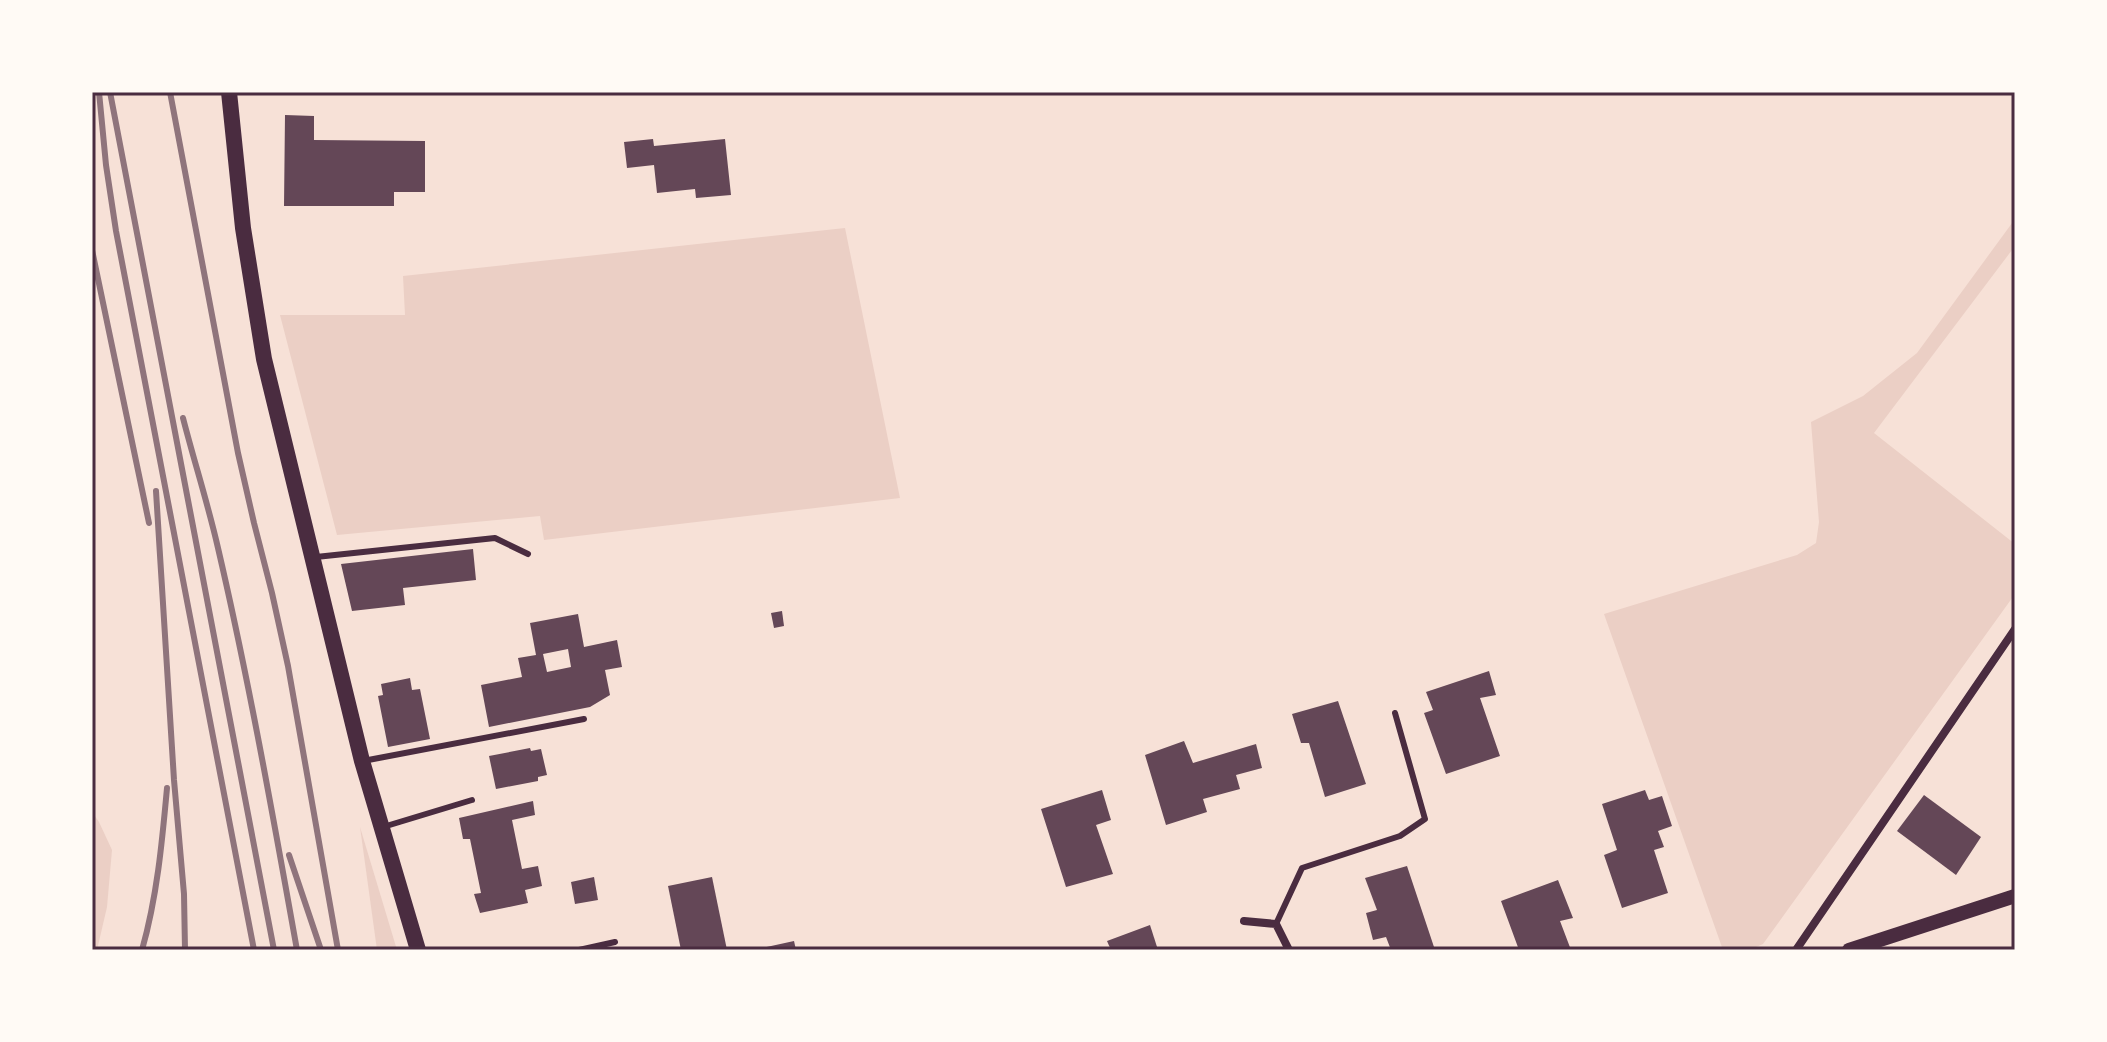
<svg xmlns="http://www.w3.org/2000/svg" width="2107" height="1042" font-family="Bitter,serif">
<rect width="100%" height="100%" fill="#f7e1d7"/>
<g fill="#ebcfc5">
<path d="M2015 219V246L1874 433 2015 544V594L1763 944 1749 950H1723L1604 614 1797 555 1816 543 1819 522 1811 422 1863 396 1917 353Z"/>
<path d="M845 228 900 498 544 540 540 516 337 535 280 315H405L403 276Z"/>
<path d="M92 812 99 822 112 850 107 907 97 950H92Z"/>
<path d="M360 827 397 950H377Z"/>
</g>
<g fill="#644757" fill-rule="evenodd">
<path d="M285 115 314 116V140L425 141V192H394V206H284Z"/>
<path d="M653 139 654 146 725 139 731 195 696 198 695 189 657 193 654 165 627 168 624 142Z"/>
<path d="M473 549 476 580 403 588 405 605 352 611 341 564Z"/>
<path d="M782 611 784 626 774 628 771 613Z"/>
<path d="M578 614 584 647 617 640 622 667 605 670 610 695 590 707 489 727 481 685 522 677 518 658 536 655 530 623ZM568 649 571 667 547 672 543 654Z"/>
<path d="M1489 671 1496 695 1480 698 1500 756 1446 774 1424 713 1433 710 1426 692Z"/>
<path d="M410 678 412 690 420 689 430 739 388 747 378 696 383 695 381 684Z"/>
<path d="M1338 701 1366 784 1325 797 1309 743H1301L1292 714Z"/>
<path d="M1184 741 1193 763 1256 744 1262 768 1236 775 1240 789 1203 799 1207 812 1166 825 1145 755Z"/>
<path d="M530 748 531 751 541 749 547 775 538 777V781L496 789 489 756Z"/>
<path d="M1102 790 1111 820 1096 825 1113 874 1066 887 1041 809Z"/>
<path d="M1645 790 1649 800 1662 796 1672 826 1658 831 1664 847 1654 850 1668 893 1622 908 1604 855 1617 850 1602 804Z"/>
<path d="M1924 795 1981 837 1956 875 1897 831Z"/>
<path d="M533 801 535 815 512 820 522 869 538 866 542 886 525 890 528 903 480 913 474 894 481 893 470 839H463L459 818Z"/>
<path d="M1407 866 1435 950H1391L1386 937 1373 940 1366 913 1377 910 1365 878Z"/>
<path d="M594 877 598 900 575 904 571 882Z"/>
<path d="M712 877 727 950H681L668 886Z"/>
<path d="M1558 880 1573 918 1560 921 1571 950H1519L1501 901Z"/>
<path d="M1150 925 1158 950H1111L1107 941Z"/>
<path d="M794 941 796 950H757V949Z"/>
</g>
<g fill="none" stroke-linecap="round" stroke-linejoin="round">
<g stroke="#4a2c40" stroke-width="6">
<path d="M316 557 495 538 528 554"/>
<path d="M363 761 584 719"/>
<path d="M383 827 472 800"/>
<path d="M1276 924 1302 868 1400 836 1425 819 1395 713"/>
<path d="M579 950 615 942"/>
</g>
<g stroke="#4a2c40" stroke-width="8">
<path d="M1244 921 1276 924 1289 950"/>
<path d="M1796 950 2015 629"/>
</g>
<path stroke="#4a2c40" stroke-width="14" d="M1849 950 2015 896"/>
<path stroke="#4a2c40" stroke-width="16" d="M229 92 243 228 264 359 362 761 418 950"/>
<g stroke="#8f747c" stroke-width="6">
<path d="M99 92 106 165 116 231 254 950"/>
<path d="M110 92 274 950"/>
<path d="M170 92 238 453 254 523 272 593 288 666 338 950"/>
<path d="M92 250 149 523"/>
<path d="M183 418C194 461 208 504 218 548 249 681 273 816 297 950"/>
<path d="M156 491 174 780 184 894 185 950"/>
<path d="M289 855 321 950"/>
<path d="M142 950C157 897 162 843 167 788"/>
</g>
</g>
<rect width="2107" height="1042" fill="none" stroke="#fffaf5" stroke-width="188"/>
<rect x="94" y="94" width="1919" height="854" fill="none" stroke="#4a2c40" stroke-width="3"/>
</svg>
